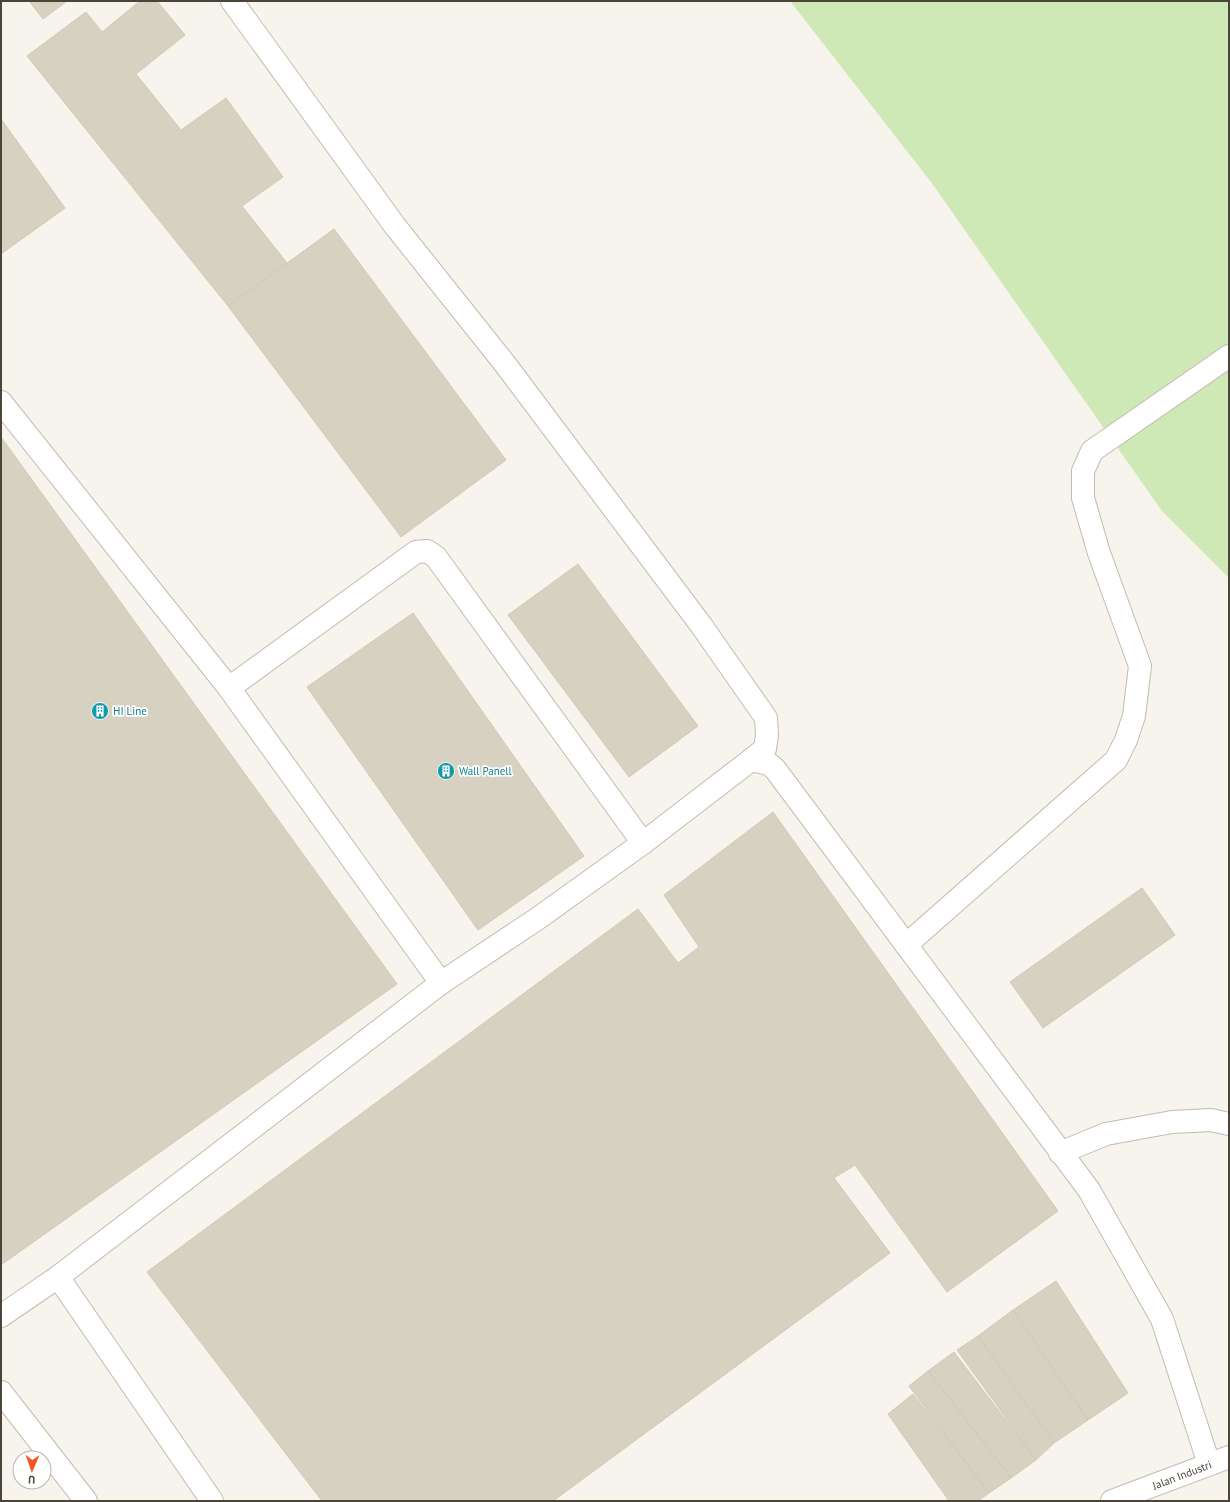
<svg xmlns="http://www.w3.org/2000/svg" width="1230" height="1502" font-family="'PT Sans',sans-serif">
<rect width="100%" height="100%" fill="#f6f4ec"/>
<path fill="#cee9b6" d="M790 1H1229V578L1162 511 931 182Z"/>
<g fill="#d7d1c1" stroke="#d2c9b4">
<path d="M29 1H67L43 19Z"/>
<path d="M140 1H157L185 35 136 74 181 130 226 98 283 177 242 206 287 263 228 306 27 56 86 12 102 32Z"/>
<path d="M1 119 65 208 1 254Z"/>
<path d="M334 229 506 460 401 537 228 306Z"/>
<path d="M1 437 397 984 1 1265Z"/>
<path d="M578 564 698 726 629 777 508 615Z"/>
<path d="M413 613 584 856 478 930 307 687Z"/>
<path d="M773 812 1058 1211 947 1292 855 1165 834 1178 890 1253 553 1501H322L147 1272 638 909 678 963 699 947 664 895Z"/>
<path d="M1142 888 1175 935 1043 1028 1010 982Z"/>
<path d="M1056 1281 1128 1393 1088 1420 1013 1310Z"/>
<path d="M1013 1310 1088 1420 1054 1443 978 1336Z"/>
<path d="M978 1336 1054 1443 1036 1460 957 1350Z"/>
<path d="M954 1352 1036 1460 1011 1478 928 1371Z"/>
<path d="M928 1371 1011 1478 989 1493 909 1386Z"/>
<path d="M913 1394 989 1493 978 1501H949L888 1414Z"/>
</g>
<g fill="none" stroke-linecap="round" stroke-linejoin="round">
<g stroke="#c2bcae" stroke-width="24">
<g id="minor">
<path d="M232 1 395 226 505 364 701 625 766 718 767 735 765 749 751 760"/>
<path d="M1 402 229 688 441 983"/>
<path d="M229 688 416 552 427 551 436 557 643 843"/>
<path d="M906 945 1116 760 1126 740 1134 716 1140 666 1099 553 1083 498V471L1092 451 1229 356"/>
<path d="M1060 1153 1106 1134 1172 1122 1211 1120 1229 1124"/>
<path d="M58 1277 212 1501"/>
<path d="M1 1316 58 1277 441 983 537 919 643 843 751 760 769 764 775 769 1089 1190 1162 1319 1209 1464"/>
<path d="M1 1392 86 1501"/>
<path d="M1112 1501 1229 1457"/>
</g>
</g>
<use href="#minor" stroke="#fff" stroke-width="22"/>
</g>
<defs>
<g id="building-disc" transform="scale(0.9)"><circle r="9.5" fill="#0f9aa8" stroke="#fff"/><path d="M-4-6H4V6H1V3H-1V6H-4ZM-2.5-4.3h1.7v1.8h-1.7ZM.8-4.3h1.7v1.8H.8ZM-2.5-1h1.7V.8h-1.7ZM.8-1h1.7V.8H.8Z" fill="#fff"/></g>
</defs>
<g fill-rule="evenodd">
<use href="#building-disc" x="100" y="711"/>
<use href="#building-disc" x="446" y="771"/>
</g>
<g text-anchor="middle" stroke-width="3.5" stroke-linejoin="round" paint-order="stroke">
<g font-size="11" fill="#0d838f" stroke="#fff" text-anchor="start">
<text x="113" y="715">HI Line</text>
<text x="459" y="775">Wall Panell</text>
</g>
<g font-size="11" fill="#4b4539" stroke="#fff">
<text transform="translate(1182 1475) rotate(-21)" y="4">Jalan Industri</text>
</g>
</g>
<rect width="1230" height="1502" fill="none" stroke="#4b4539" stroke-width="4"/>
<g transform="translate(32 1470) rotate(182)"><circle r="19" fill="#ffffff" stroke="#b7b5b0"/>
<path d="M0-3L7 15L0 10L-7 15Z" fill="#f85321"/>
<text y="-6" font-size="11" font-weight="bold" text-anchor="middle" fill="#4b4539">U</text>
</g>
</svg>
